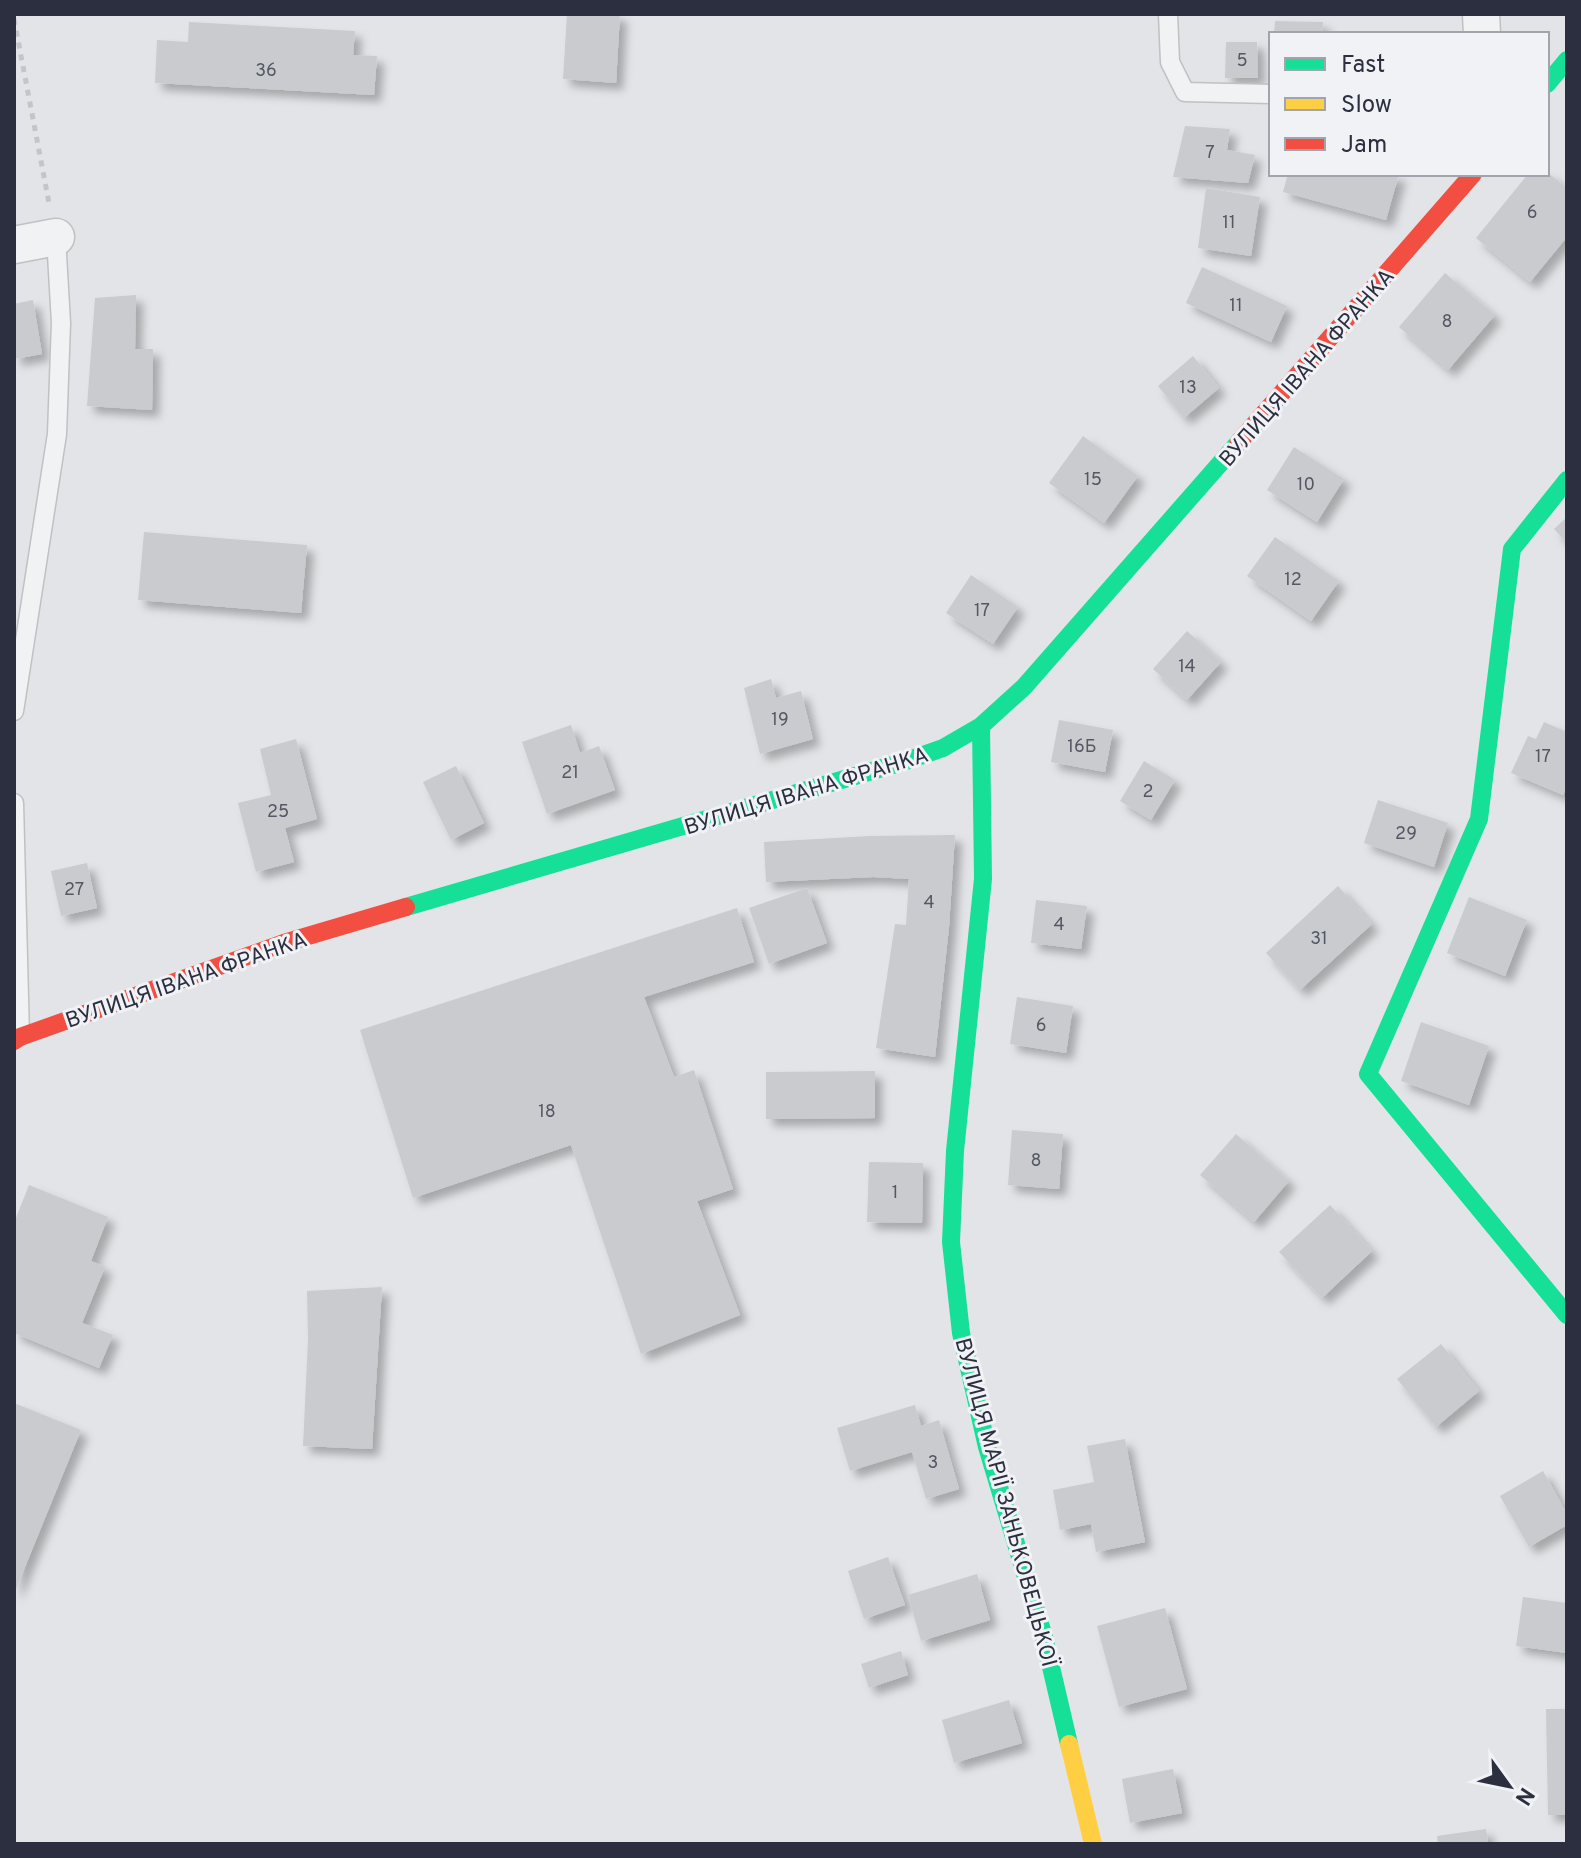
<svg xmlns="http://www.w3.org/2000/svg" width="1581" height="1858" font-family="Overpass,sans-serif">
<defs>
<filter id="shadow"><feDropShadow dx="7" dy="7" stdDeviation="4" flood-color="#0004"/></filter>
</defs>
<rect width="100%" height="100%" fill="#e2e4e7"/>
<g fill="#c9cbcf" filter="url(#shadow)">
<path d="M567 14H620L616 83 563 79Z"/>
<path d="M1275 21 1323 22 1322 34H1274Z"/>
<path d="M189 22 355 31 353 55 377 56 374 95 155 83 157 40 188 42Z"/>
<path d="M1226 42H1257L1258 78H1225Z"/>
<path d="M1185 126 1230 129 1227 150 1255 155 1248 183 1173 177Z"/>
<path d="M1547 172 1567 188V237L1530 282 1476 238 1528 174H1547Z"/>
<path d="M1288 174H1399L1386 220 1283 192Z"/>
<path d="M1206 188 1260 197 1251 256 1198 248Z"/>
<path d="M1202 267 1287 306 1271 342 1186 303Z"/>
<path d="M1445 273 1495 315 1448 370 1399 327Z"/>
<path d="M136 295 135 349H153L152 410 87 406 95 298Z"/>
<path d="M33 300 42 354 14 359V304Z"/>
<path d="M1193 356 1219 388 1184 418 1158 386Z"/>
<path d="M1083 436 1138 476 1104 523 1049 483Z"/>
<path d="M1294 447 1344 479 1317 522 1267 490Z"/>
<path d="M1567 517V543L1554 529Z"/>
<path d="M144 532 307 545 301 613 138 600Z"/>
<path d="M1275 537 1339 581 1311 621 1247 576Z"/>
<path d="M971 575 1018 607 993 644 946 613Z"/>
<path d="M1187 631 1221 662 1187 700 1153 669Z"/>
<path d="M771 679 776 698 801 691 813 739 760 754 744 688Z"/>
<path d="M1059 720 1113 730 1105 772 1051 762Z"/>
<path d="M1544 722 1567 732V787L1563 795 1511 773 1528 736 1536 739Z"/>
<path d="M571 725 580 753 599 746 615 790 547 814 522 742Z"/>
<path d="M296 739 317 819 285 828 294 862 256 872 238 803 271 795 260 749Z"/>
<path d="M1144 761 1175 780 1151 820 1120 801Z"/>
<path d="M456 766 484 823 451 840 423 782Z"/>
<path d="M1378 800 1448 823 1434 867 1364 843Z"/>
<path d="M955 835 949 927 935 1057 876 1048 895 924 906 925 909 879 873 877 766 882 764 842 870 836Z"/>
<path d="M87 863 97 908 61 916 51 871Z"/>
<path d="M1338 886 1372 924 1300 990 1266 953Z"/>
<path d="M807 888 827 943 769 964 749 908Z"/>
<path d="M1469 897 1527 920 1505 976 1447 953Z"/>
<path d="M1036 900 1087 906 1081 949 1031 943Z"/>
<path d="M737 908 754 962 644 997 674 1077 694 1070 733 1189 697 1201 740 1315 641 1354 571 1145 413 1198 360 1030Z"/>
<path d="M1017 997 1073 1006 1066 1053 1010 1044Z"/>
<path d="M1421 1022 1489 1046 1469 1105 1401 1081Z"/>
<path d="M875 1071V1118L766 1119V1072Z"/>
<path d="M1012 1130 1063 1134 1059 1189 1008 1185Z"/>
<path d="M1236 1134 1289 1181 1254 1222 1200 1175Z"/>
<path d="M869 1162 923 1163 922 1223 867 1222Z"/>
<path d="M29 1185 108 1217 91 1261 105 1267 82 1323 113 1335 99 1368 14 1333V1223Z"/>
<path d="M1330 1205 1372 1251 1322 1298 1279 1252Z"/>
<path d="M382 1287 372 1449 303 1446 308 1339 307 1291Z"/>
<path d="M1441 1344 1479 1391 1436 1427 1397 1379Z"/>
<path d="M14 1403 81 1430 14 1594Z"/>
<path d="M915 1405 921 1426 939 1420 959 1489 926 1499 912 1452 850 1471 837 1428Z"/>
<path d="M1125 1439 1145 1542 1096 1552 1091 1524 1060 1530 1053 1490 1094 1482 1087 1446Z"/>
<path d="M1543 1471 1567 1514V1525L1529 1547 1500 1496Z"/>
<path d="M888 1557 905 1605 864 1619 848 1571Z"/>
<path d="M977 1574 990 1620 921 1641 908 1595Z"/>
<path d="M1523 1597 1567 1603V1653L1516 1646Z"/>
<path d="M1165 1608 1187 1689 1119 1707 1097 1626Z"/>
<path d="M901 1651 908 1675 869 1688 861 1664Z"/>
<path d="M1009 1700 1022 1743 954 1763 942 1720Z"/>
<path d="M1546 1709H1567V1815H1548Z"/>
<path d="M1173 1769 1182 1813 1130 1823 1122 1779Z"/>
<path d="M1486 1829 1488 1844H1438L1437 1836Z"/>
</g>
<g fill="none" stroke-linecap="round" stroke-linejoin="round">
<g stroke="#bfc1c3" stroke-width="21">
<g id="lane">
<path d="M1168 14 1170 62 1185 92 1271 94"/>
<path d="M14 711 57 434 61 323 56 237"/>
<path d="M14 803 20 1036"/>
</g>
</g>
<g stroke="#bfc1c3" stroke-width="39">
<g id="street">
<path d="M1481 14 1482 34"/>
<path d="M14 245 56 237"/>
</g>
</g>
<path stroke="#c4c5ca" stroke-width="5" stroke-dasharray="6 6" stroke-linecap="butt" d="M14 19 49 203"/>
<use href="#lane" stroke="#f1f2f4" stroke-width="18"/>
<use href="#street" stroke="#f1f2f4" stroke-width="36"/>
<g stroke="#16e098" stroke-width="18">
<path d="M1547 84 1567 60"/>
<path d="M1567 480 1512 549 1479 819 1368 1074 1567 1315"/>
<path d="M981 726 983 879 955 1151 951 1242 961 1333 987 1447 1044 1637 1069 1744"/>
<path d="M406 907 906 761 943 748 981 726 1024 687 1239 442"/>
</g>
<path stroke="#ffcf43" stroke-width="18" d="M1069 1744 1093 1844"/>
<g stroke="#f24e42" stroke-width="18">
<path d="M1239 442 1473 174"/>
<path d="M14 1041 20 1037 284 943 406 907"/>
</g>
</g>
<g text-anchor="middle" stroke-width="6" stroke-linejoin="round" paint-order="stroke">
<g font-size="18" fill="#545864">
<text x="1242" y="66">5</text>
<text x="266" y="76">36</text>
<text x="1210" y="158">7</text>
<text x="1532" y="218">6</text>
<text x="1229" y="228">11</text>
<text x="1236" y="311">11</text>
<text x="1447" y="327">8</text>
<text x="1188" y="393">13</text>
<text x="1093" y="485">15</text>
<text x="1306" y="490">10</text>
<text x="1293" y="585">12</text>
<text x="982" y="616">17</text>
<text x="1187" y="672">14</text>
<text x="780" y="725">19</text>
<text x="1082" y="752">16Б</text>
<text x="1543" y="762">17</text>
<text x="570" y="778">21</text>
<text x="1148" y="797">2</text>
<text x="278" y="817">25</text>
<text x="1406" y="839">29</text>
<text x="74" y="895">27</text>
<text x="929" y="908">4</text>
<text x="1059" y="930">4</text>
<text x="1319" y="944">31</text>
<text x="1041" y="1031">6</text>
<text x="547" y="1117">18</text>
<text x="1036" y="1166">8</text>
<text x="895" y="1198">1</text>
<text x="933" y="1468">3</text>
</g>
<g font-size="22" fill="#2b2f3f" stroke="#f0f2f6">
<text transform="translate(1306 367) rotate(-49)" y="8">ВУЛИЦЯ ІВАНА ФРАНКА</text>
<text transform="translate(806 790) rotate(-17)" y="8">ВУЛИЦЯ ІВАНА ФРАНКА</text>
<text transform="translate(186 979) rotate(-19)" y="8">ВУЛИЦЯ ІВАНА ФРАНКА</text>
<text transform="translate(1007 1502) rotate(75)" y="8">ВУЛИЦЯ МАРІЇ ЗАНЬКОВЕЦЬКОЇ</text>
</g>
</g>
<rect width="1581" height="1858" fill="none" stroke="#2b2f3f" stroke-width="32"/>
<rect x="1269" y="32" width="280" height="144" fill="#f0f2f6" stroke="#a1a4ad" stroke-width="2"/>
<rect x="1285" y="58" width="40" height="12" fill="#16e098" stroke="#a1a4ad" stroke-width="2"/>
<text x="1341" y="72" font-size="24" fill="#2b2f3f">Fast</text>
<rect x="1285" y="98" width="40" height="12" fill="#ffcf43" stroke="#a1a4ad" stroke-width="2"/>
<text x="1341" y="112" font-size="24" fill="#2b2f3f">Slow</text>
<rect x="1285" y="138" width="40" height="12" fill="#f24e42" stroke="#a1a4ad" stroke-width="2"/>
<text x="1341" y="152" font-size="24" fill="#2b2f3f">Jam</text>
<g transform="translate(1509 1786) rotate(123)" stroke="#f0f2f6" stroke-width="6" paint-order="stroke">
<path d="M0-6L14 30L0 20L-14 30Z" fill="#2b2f3f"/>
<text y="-12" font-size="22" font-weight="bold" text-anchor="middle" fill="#2b2f3f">N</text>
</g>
</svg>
